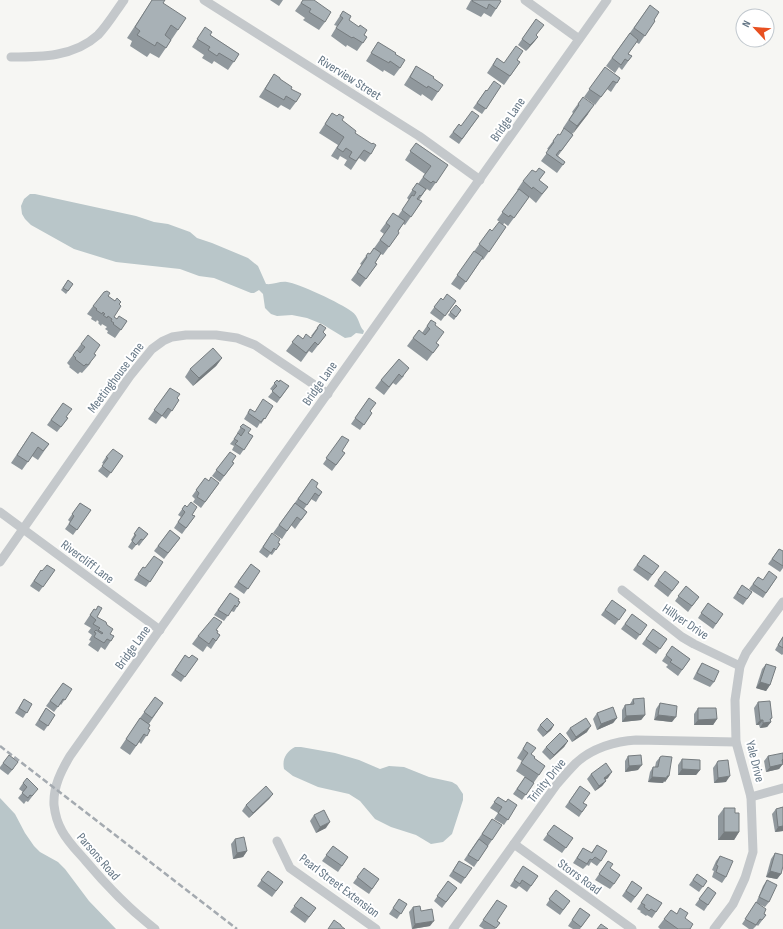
<svg xmlns="http://www.w3.org/2000/svg" width="783" height="929" font-family="'Sofia Sans Condensed',sans-serif">
<rect width="100%" height="100%" fill="#f6f6f3"/>
<g fill="#b9c6c9">
<path d="M30 194H35L136 216 154 222 168 224 190 232 197 238 212 243 248 258 258 266 266 284C272 285 280 281 287 282 298 283 342 304 351 311 360 317 358 325 364 331L363 334 356 333 351 337 345 338 322 324 307 318 292 315 277 316 271 314 265 308 263 294 259 290 254 293H251L214 278 199 276 180 269 116 262 74 249 31 225 25 219 22 214 21 206 24 199Z"/>
<path d="M295 747H301L335 753 359 760 380 769 389 766 404 767 429 777 452 782 457 785 463 794V800L452 834 443 842 431 844 416 835 391 827 375 819 360 801 349 794 318 787 293 776 284 769C282 759 286 752 295 747Z"/>
<path d="M0 798 15 814 25 833 34 846 40 852 58 862 65 869 89 901 116 929H0Z"/>
</g>
<g fill="none" stroke-linecap="round" stroke-linejoin="round">
<g stroke="#c4c8cb" stroke-width="9">
<path d="M204 0 419 136 480 180"/>
<path d="M525 0 579 39"/>
<path d="M11 57C41 57 74 57 98 35 107 26 116 11 124 0"/>
<path d="M0 512 160 630"/>
<path d="M0 562 130 376 152 349 163 341 172 337 186 335H216L237 338 255 345 328 394"/>
<path d="M622 590 682 637 694 644 740 666"/>
<path d="M751 797 783 788"/>
<path d="M277 841 290 868 376 929"/>
<path d="M514 844 632 929"/>
<path d="M155 929C129 909 106 885 85 860 77 851 68 842 62 831 58 824 55 814 54 805 53 787 61 771 70 756L607 0"/>
<path d="M453 929 557 784C563 777 569 770 576 763 592 748 616 741 636 740L736 742"/>
<path d="M714 929 733 904 745 878 753 852 751 797 736 742 735 700 740 666 746 653 783 602"/>
</g>
<path stroke="#a4aab0" stroke-width="2.5" stroke-dasharray="6 3" stroke-linecap="butt" d="M0 746 237 929"/>
</g>
<g fill="#90989d">
<path d="M152 0 163 3 178 30 159 58 150 53 147 57 130 46 132 41 127 38Z"/>
<path d="M270 0H283L279 6Z"/>
<path d="M303 0 325 22 319 30 303 20 305 18 295 11Z"/>
<path d="M471 0H499L496 9 491 17 484 13 481 17 466 9Z"/>
<path d="M650 5 654 20 655 21 639 44 636 42 628 54 632 56 622 70 619 67 615 73 606 66Z"/>
<path d="M343 11 349 20 364 35 367 37 357 51 347 45 346 47 331 36 337 26 334 25Z"/>
<path d="M536 19V35L538 37 534 42 526 51 518 45Z"/>
<path d="M205 27 210 35 239 54 228 70 214 61 212 64 202 58 204 55 192 47Z"/>
<path d="M378 42 395 54 400 68 394 76 384 70 383 72 366 61Z"/>
<path d="M497 58 504 63 517 60 520 62 504 85 487 73Z"/>
<path d="M416 66 433 78 438 92 432 101 422 94 421 96 404 85Z"/>
<path d="M605 67 620 78 611 92 607 89 595 105 584 97Z"/>
<path d="M274 74 291 89 296 102 290 110 281 105 278 108 259 97Z"/>
<path d="M501 86 482 114 473 108 486 90 487 91Z"/>
<path d="M583 97 588 114 572 134 573 135 558 156 565 162 557 173 541 161 549 150 547 149 553 141 560 135 564 129 563 128 573 113 572 112Z"/>
<path d="M332 113 342 120 355 133 371 154 365 162 359 158 351 170 344 165 347 160 340 156 338 160 331 156 338 145 319 133Z"/>
<path d="M479 116 459 144 449 137 459 124 461 126Z"/>
<path d="M416 143 448 165 430 191 427 189 425 191 419 200 422 201 405 225 403 224 398 232 399 233 383 255 381 254 375 263 377 264 360 287 351 280 362 265 360 264 366 256 370 254 384 234 380 231 393 213 398 216 409 200 407 198 417 183 418 184 425 174 405 160Z"/>
<path d="M536 172H545L539 180 548 187 536 203 527 195 529 197 508 226 504 223 503 225 497 220 518 190H517L523 181Z"/>
<path d="M506 227 483 260 482 259 460 290 451 284 490 229 492 231Z"/>
<path d="M68 280 73 284 66 294 61 290Z"/>
<path d="M108 296 119 304 114 317 117 319 127 321 115 338 107 333 108 331 105 329 107 327 102 324 101 326 98 323 99 322 97 320 96 322 91 319 92 317 87 314 93 306Z"/>
<path d="M441 298 443 300 456 301 441 321 430 313Z"/>
<path d="M456 305 461 310 454 320 448 315Z"/>
<path d="M431 320 435 325 436 343 439 345 427 361 407 346 419 330 422 333Z"/>
<path d="M320 324 323 332 326 335 312 353 309 351 301 362 286 351 298 335 303 339 311 338 312 336H311Z"/>
<path d="M81 344 94 354 90 364 82 373 80 372 78 374 69 367 70 366 67 363Z"/>
<path d="M222 358 216 366 193 386 185 377 190 369Z"/>
<path d="M399 359 404 376 396 385 393 383 384 395 375 388 381 380Z"/>
<path d="M277 380 289 386 277 403 268 397 273 391 270 389Z"/>
<path d="M170 388 177 398 179 400 166 419 162 416 156 424 148 419Z"/>
<path d="M369 398 370 411 372 413 360 430 351 424Z"/>
<path d="M63 403 66 417 68 418 57 432 47 425Z"/>
<path d="M273 406 261 424 260 423 257 428 244 419 250 409 255 412Z"/>
<path d="M243 424 248 433 253 436 240 455 232 450 234 446 230 444 238 434 237 433Z"/>
<path d="M32 432 49 444 38 460 32 456 22 470 11 463Z"/>
<path d="M342 436V451L345 453 332 471 323 464Z"/>
<path d="M230 452 232 462 234 463 220 482 212 476Z"/>
<path d="M123 456 107 478 98 471 104 464 102 463 106 457Z"/>
<path d="M205 478 209 481 219 483 201 508 193 502 195 499 192 496Z"/>
<path d="M312 479 316 487 322 492 316 502 311 499 304 509 307 512 295 529 291 525 282 539 273 533Z"/>
<path d="M80 503 91 510 73 535 65 529 70 522 68 520Z"/>
<path d="M185 505 192 515 195 516 182 534 174 528 181 517 178 515Z"/>
<path d="M139 527 148 534 139 546 137 544 132 550 128 547 132 541 131 540Z"/>
<path d="M170 530 180 538 164 559 154 551Z"/>
<path d="M272 533 278 543 280 544 272 555 270 554 267 558 259 552Z"/>
<path d="M779 549 783 551V568L780 572 768 564Z"/>
<path d="M644 555 659 566 648 581 633 570Z"/>
<path d="M163 562 146 587 134 580 143 567 145 568Z"/>
<path d="M251 564 260 571 244 594 234 587Z"/>
<path d="M41 570 42 571 55 570 39 592 30 586Z"/>
<path d="M758 577 763 580 777 577 763 598 749 589Z"/>
<path d="M658 580 679 582 668 597 654 586Z"/>
<path d="M742 585 752 592 743 605 733 598Z"/>
<path d="M686 586 699 597 688 612 675 601Z"/>
<path d="M230 593 240 602 234 612 231 611 224 621 214 615Z"/>
<path d="M612 600 626 610 615 625 601 615Z"/>
<path d="M708 603 723 614 713 629 698 618Z"/>
<path d="M94 609 97 617 110 634 114 636 105 650 101 647 98 652 88 645 91 641 89 640 92 635 88 632 91 628 84 624Z"/>
<path d="M632 614 647 625 636 640 621 629Z"/>
<path d="M653 629 667 639 656 654 642 644Z"/>
<path d="M217 630V633L220 635 211 649 207 646 203 652 192 644 198 636Z"/>
<path d="M783 636V654L782 655 775 650Z"/>
<path d="M672 646 690 659 678 676 666 667 668 665 662 661Z"/>
<path d="M185 655 189 658 198 659 181 682 171 675Z"/>
<path d="M702 663 714 682 710 687 693 679 698 669Z"/>
<path d="M766 664 770 685 766 691 756 688 762 669Z"/>
<path d="M63 683 72 689 61 705 60 704 54 712 46 706Z"/>
<path d="M155 697 163 703 149 724 148 729 150 730 141 744 139 742 130 755 120 748 140 718 143 720 140 718Z"/>
<path d="M24 699 32 704 23 718 15 713Z"/>
<path d="M633 699 645 715 641 720 622 722V710L625 705 630 704Z"/>
<path d="M758 702 770 720 771 722 767 727 760 728 759 725H756L754 708Z"/>
<path d="M660 703 672 722 654 720 656 709Z"/>
<path d="M46 708 55 715 44 731 35 725Z"/>
<path d="M698 708 717 719 713 725H694V714Z"/>
<path d="M597 713 617 718 613 723 597 730 593 719Z"/>
<path d="M540 725H554L551 730 543 737 537 730Z"/>
<path d="M570 728 587 732 572 742 566 733Z"/>
<path d="M568 741 564 747 550 760 542 752 546 747Z"/>
<path d="M527 742 531 754 534 758 545 766 522 800 513 794 525 777 516 771 522 761 517 758Z"/>
<path d="M628 756 638 770 625 772V761Z"/>
<path d="M768 756 783 763 779 769 766 772 764 761Z"/>
<path d="M660 757 669 776 665 782 664 781 663 783 648 782 650 772 653 767H655L656 762Z"/>
<path d="M682 759 700 770 696 775H678V765Z"/>
<path d="M718 761 726 782 714 783 713 768Z"/>
<path d="M3 763 14 768 8 775 0 769V767Z"/>
<path d="M591 774 608 778 605 780 606 781 602 786 595 791 587 779Z"/>
<path d="M23 783 34 794 28 802 26 801 24 804 18 798 23 792 19 789Z"/>
<path d="M580 786 583 803 587 805 579 817 565 807Z"/>
<path d="M273 794 269 799 249 818 242 811 246 805Z"/>
<path d="M498 797 506 802 517 805 504 825 494 819 498 813 490 808Z"/>
<path d="M783 807V831L775 832 772 814 776 809Z"/>
<path d="M724 808 735 813 739 832 734 840H718V816Z"/>
<path d="M314 815 326 828 316 833 310 821Z"/>
<path d="M492 819V840L474 867 464 860Z"/>
<path d="M554 825 573 838 562 853 543 840Z"/>
<path d="M235 839 247 851 243 857 233 859 231 844Z"/>
<path d="M597 845 601 861 597 866 591 862 589 866 587 865 583 869 573 863 583 848 591 853Z"/>
<path d="M333 846 348 857 338 872 322 861Z"/>
<path d="M775 853 781 874 777 879 766 877 771 859Z"/>
<path d="M720 856 726 877 722 883 712 877 714 871 712 870 716 861Z"/>
<path d="M459 861 465 878 461 884 449 876Z"/>
<path d="M608 861 614 884 610 889 595 880Z"/>
<path d="M523 866 538 876 527 892 519 886 516 889 510 886Z"/>
<path d="M364 868 379 879 369 894 353 883Z"/>
<path d="M268 871 283 882 272 897 257 886Z"/>
<path d="M697 874 707 881 699 892 689 885Z"/>
<path d="M767 880 769 902 765 907 759 904 764 914 766 915 758 926 757 925 753 929H749L742 924 756 903 763 886Z"/>
<path d="M448 881 457 888 442 908 434 901Z"/>
<path d="M632 881 642 888 631 903 622 896Z"/>
<path d="M708 887 716 893 704 911 695 905Z"/>
<path d="M556 890 570 901 560 915 546 905Z"/>
<path d="M647 894 662 903 652 918 647 915 646 916 640 912 641 911 637 909Z"/>
<path d="M301 897 316 908 305 923 290 912Z"/>
<path d="M399 899 407 904 397 919 389 914Z"/>
<path d="M497 900V921L500 923 495 929H484L479 926Z"/>
<path d="M413 907 421 911 430 926 412 929 409 912Z"/>
<path d="M580 908 590 915 580 929H573L568 926Z"/>
<path d="M671 910 677 914 685 918 690 929H660L658 927Z"/>
</g>
<g fill="#767c7f">
<path d="M538 37 534 42 526 51 530 45Z"/>
<path d="M594 105 588 114 572 135 577 126Z"/>
<path d="M222 358 216 366 193 386 199 378Z"/>
<path d="M760 682 770 685 766 691 756 688Z"/>
<path d="M645 715 641 720 622 722 626 716Z"/>
<path d="M658 715 676 717 672 722 654 720Z"/>
<path d="M617 718 613 723 597 730 601 724Z"/>
<path d="M772 718 769 722H771L767 727 760 728 763 723Z"/>
<path d="M717 719 713 725H694L698 720Z"/>
<path d="M760 720H763L759 725H756Z"/>
<path d="M554 725 551 730 543 737 547 732Z"/>
<path d="M591 726 587 732 572 742 576 737Z"/>
<path d="M568 741 564 747 550 760 554 755Z"/>
<path d="M783 759V763L782 764H783L779 769 766 772 770 767Z"/>
<path d="M642 765 638 770 625 772 629 766Z"/>
<path d="M682 769 700 770 696 775H678Z"/>
<path d="M612 772 608 778 600 783 604 778Z"/>
<path d="M667 776H669L665 782 664 781 663 783 648 782 652 777Z"/>
<path d="M730 776 726 782 714 783 718 778Z"/>
<path d="M606 781 602 786 595 791 599 786Z"/>
<path d="M273 794 269 799 249 818 253 813Z"/>
<path d="M330 822 326 828 316 833 320 827Z"/>
<path d="M783 826V831L775 832 778 827Z"/>
<path d="M724 832H739L734 840H718Z"/>
<path d="M247 851 243 857 233 859 237 853Z"/>
<path d="M770 871 781 874 777 879 766 877Z"/>
<path d="M434 921 430 926 412 929 415 924Z"/>
</g>
<g fill="#a8b1b6" stroke="#767c7f">
<path d="M152 0H165L163 3 186 18 178 30 171 25 165 35 171 40 166 48 157 42 155 46 137 35 140 31 135 27Z"/>
<path d="M303 0H314L331 12 325 22 309 12 311 9 301 3Z"/>
<path d="M473 0H499L501 1 496 9 489 4 487 9 472 1Z"/>
<path d="M650 5 659 12 654 20 655 21 645 36 634 28Z"/>
<path d="M343 11 351 16 349 20 359 27 360 25 367 30 364 35 367 37 363 43 353 37 352 38 336 28 343 18 340 16Z"/>
<path d="M536 19 544 25 536 35 538 37 530 45 522 39Z"/>
<path d="M205 27 212 32 210 35 239 54 234 62 219 53 217 56 208 50 210 47 197 39Z"/>
<path d="M630 33 638 40 628 54 632 56 628 61 625 59 621 65 612 58Z"/>
<path d="M378 42 396 53 395 54 405 60 400 68 390 61 389 63 371 53Z"/>
<path d="M516 46 523 51 517 60 520 62 510 76 493 65 497 58 504 63Z"/>
<path d="M416 66 434 77 433 78 443 85 438 92 428 86 427 88 410 77Z"/>
<path d="M605 67 620 78 617 83 613 81 601 97 589 89Z"/>
<path d="M274 74 280 78V79L292 87 291 89 301 94 296 102 286 96 284 100 265 89Z"/>
<path d="M494 81 501 86 486 109 477 103 486 90 487 91Z"/>
<path d="M583 97 594 105 577 126 569 120 579 105 578 104Z"/>
<path d="M472 111 479 116 462 139 453 132 459 124 461 126Z"/>
<path d="M332 113 337 116 339 114 344 117 342 120 356 131 355 133 372 144 373 143 376 145 371 154 364 150 356 161 349 157 352 152 346 148 343 152 337 148 344 137 325 124Z"/>
<path d="M564 128 573 135 561 151 560 150 556 155 565 162 563 165 546 153 554 142 553 141 558 134 560 135Z"/>
<path d="M416 143 448 165 436 183 433 181 431 183 423 177 431 166 410 151Z"/>
<path d="M539 168 545 172 539 180 548 187 542 194 533 187 532 189 523 181 532 170 536 172Z"/>
<path d="M417 183 426 189 421 196 420 195 417 199 422 201 411 217 402 210 412 195 414 196 416 192 412 190Z"/>
<path d="M519 189 529 197 514 218 510 215 509 217 502 212Z"/>
<path d="M393 213 405 221 398 231 399 233 389 247 380 240 390 226 386 223Z"/>
<path d="M499 222 506 227 489 252 479 244 490 229 492 231Z"/>
<path d="M374 248 381 253 375 263 377 264 366 279 357 272 367 257 366 256 368 253 370 254Z"/>
<path d="M474 251 483 257 466 282 457 275Z"/>
<path d="M68 280 73 284 68 291 63 288Z"/>
<path d="M107 291 110 293 108 296 115 301 117 298 121 302 119 304 121 306 114 317 117 319 119 316 127 321 121 330 113 324 114 323 111 321 112 319 108 316 107 318 103 315 105 314 103 312 102 314 96 310 97 309 93 306 104 292Z"/>
<path d="M447 294 456 301 445 316 434 307 441 298 443 300Z"/>
<path d="M456 305 461 310 456 317 450 312Z"/>
<path d="M431 320 436 323 435 325 444 332 436 343 439 345 433 353 413 338 419 330 425 335 430 329 427 326Z"/>
<path d="M320 324 326 328 323 332 326 335 318 345 315 342 306 353 292 342 298 335 303 339 306 334 311 338 318 328H317Z"/>
<path d="M88 335 100 345 94 354 96 355 88 365 86 364 84 366 75 359 76 358 73 355 77 350 80 353 85 347 81 344Z"/>
<path d="M213 348 222 358 199 378 190 369Z"/>
<path d="M399 359 409 368 402 377 399 374 389 387 381 380Z"/>
<path d="M277 380 279 382 280 380 289 386 280 398 272 391 277 386 274 383Z"/>
<path d="M170 388 180 394 177 398 179 400 172 411 168 408 162 416 154 410Z"/>
<path d="M369 398 376 403 370 411 372 413 364 425 355 418Z"/>
<path d="M263 399 273 406 265 419 264 418 261 422 248 413 250 409 255 412Z"/>
<path d="M63 403 72 409 66 417 68 418 61 427 51 420Z"/>
<path d="M243 424 251 429 248 433 253 436 244 450 235 444 238 441 234 439 238 433 241 436 245 430 240 427Z"/>
<path d="M32 432 49 444 43 451 38 447 28 462 17 455Z"/>
<path d="M342 436 349 440 342 451 345 453 336 465 326 458Z"/>
<path d="M113 449 123 456 111 473 102 466 108 458 106 457Z"/>
<path d="M230 452 236 456 232 462 234 463 224 476 216 470Z"/>
<path d="M211 477 219 483 205 502 197 497 199 493 196 490 205 478 209 481Z"/>
<path d="M312 479 318 483 316 487 322 492 319 496 315 493 307 505 298 499Z"/>
<path d="M191 502 197 507 192 515 195 516 186 528 178 522 185 512 182 509 185 505 187 507Z"/>
<path d="M80 503 91 510 77 530 69 524 74 516 72 514Z"/>
<path d="M295 503 307 512 301 520 297 517 287 531 279 525Z"/>
<path d="M139 527 148 534 143 540 141 539 136 545 132 541 136 535 134 534Z"/>
<path d="M170 530 180 538 168 553 158 546Z"/>
<path d="M272 533 280 539 278 543 280 544 276 550 274 548 271 553 263 547Z"/>
<path d="M779 549 783 551V566L772 559Z"/>
<path d="M644 555 659 566 652 575 637 565Z"/>
<path d="M154 556 163 562 150 582 138 574 143 567 145 568Z"/>
<path d="M251 564 260 571 248 589 238 582Z"/>
<path d="M47 565 55 570 43 587 34 581 41 570 42 571Z"/>
<path d="M665 571 679 582 672 591 658 580Z"/>
<path d="M769 571 777 577 766 593 753 584 758 577 763 580Z"/>
<path d="M742 585 752 592 747 599 737 593Z"/>
<path d="M686 586 699 597 692 606 678 596Z"/>
<path d="M230 593 239 599 238 601 240 602 237 607 235 605 228 616 218 610Z"/>
<path d="M612 600 626 610 619 620 605 610Z"/>
<path d="M708 603 723 614 716 624 701 613Z"/>
<path d="M98 606 102 608 97 617 106 622 107 625 113 629 110 634 114 636 111 641 107 639 104 643 94 637 96 633 94 632 96 630 102 634 103 633 98 630 100 628 93 624 96 620 90 615 94 609 96 610Z"/>
<path d="M632 614 647 625 640 635 625 624Z"/>
<path d="M214 617 222 622 216 630 218 631 217 633 220 635 216 641 213 638 209 644 198 636Z"/>
<path d="M653 629 667 639 660 649 646 639Z"/>
<path d="M783 637V648L778 645Z"/>
<path d="M672 646 690 659 682 670 670 662 672 660 666 655Z"/>
<path d="M185 655 189 658 192 655 198 659 185 677 175 670Z"/>
<path d="M702 663 719 671 714 682 697 673Z"/>
<path d="M766 664 776 667 770 685 760 682Z"/>
<path d="M63 683 72 689 65 700 63 699 58 707 50 701Z"/>
<path d="M155 697 163 703 152 718 144 712Z"/>
<path d="M644 698 645 715 626 716 625 705 634 704 633 699Z"/>
<path d="M24 699 32 704 27 713 19 708Z"/>
<path d="M770 701 772 718 770 719 771 722 763 723V720H760L758 702Z"/>
<path d="M660 703 677 706 676 717 658 715Z"/>
<path d="M613 707 617 718 601 724 597 713Z"/>
<path d="M46 708 55 715 48 726 39 720Z"/>
<path d="M698 708H716L717 719 698 720Z"/>
<path d="M140 718 150 725 148 729 150 730 147 736 144 734 136 746 126 739Z"/>
<path d="M547 718 554 725 547 732 540 725Z"/>
<path d="M586 718 591 726 576 737 570 728Z"/>
<path d="M560 733 568 741 554 755 546 747Z"/>
<path d="M527 742 536 748 531 754 535 757 534 758 545 766 539 775 521 763 528 753 523 749Z"/>
<path d="M783 753V759L782 760 783 764 770 767 768 756Z"/>
<path d="M9 755 18 762 12 770 3 763Z"/>
<path d="M641 755 642 765 629 766 628 756Z"/>
<path d="M662 756 672 757 669 776H667V778L652 777 653 767H658L660 757Z"/>
<path d="M682 759 700 760V770L682 769Z"/>
<path d="M728 760 730 776 718 778 717 763 718 761Z"/>
<path d="M606 763 612 772 604 778 606 781 599 786 591 774Z"/>
<path d="M525 777 534 783 526 795 517 789Z"/>
<path d="M27 778 38 789 32 796 30 795 28 798 22 793 27 787 23 783Z"/>
<path d="M266 786 273 794 253 813 246 805Z"/>
<path d="M580 786 590 793 583 803 587 805 582 812 569 802Z"/>
<path d="M498 797 506 802 508 799 517 805 508 820 498 813 502 807 494 802Z"/>
<path d="M783 807V826L778 827 776 809Z"/>
<path d="M724 808H735V813H739V832H724Z"/>
<path d="M324 810 330 822 320 827 314 815Z"/>
<path d="M492 819 502 825 492 840 482 834Z"/>
<path d="M554 825 573 838 566 848 547 834Z"/>
<path d="M244 837 247 851 237 853 235 839Z"/>
<path d="M479 839 488 846 478 861 468 855Z"/>
<path d="M597 845 607 851 601 861 595 857 592 860 590 859 587 864 577 858 583 848 592 853Z"/>
<path d="M333 846 348 857 342 866 326 855Z"/>
<path d="M775 853 783 855V866L781 874 770 871Z"/>
<path d="M720 856 733 861 726 877 716 872 718 866 716 865Z"/>
<path d="M459 861 472 868 465 878 453 871Z"/>
<path d="M608 861 613 864 610 868 620 875 614 884 599 874Z"/>
<path d="M523 866 538 876 531 886 522 880 520 884 514 880Z"/>
<path d="M364 868 379 879 372 889 357 877Z"/>
<path d="M268 871 283 882 276 891 261 880Z"/>
<path d="M697 874 707 881 703 887 693 880Z"/>
<path d="M767 880 777 885 769 902 759 897Z"/>
<path d="M448 881 457 888 446 902 437 896Z"/>
<path d="M632 881 642 888 635 897 626 891Z"/>
<path d="M708 887 716 893 708 905 699 899Z"/>
<path d="M556 890 570 901 563 910 549 899Z"/>
<path d="M647 894 662 903 656 912 651 909 649 911 644 907 645 905 641 903Z"/>
<path d="M301 897 316 908 309 917 294 906Z"/>
<path d="M399 899 407 904 401 914 393 908Z"/>
<path d="M497 900 507 906 497 921 500 923 496 928 483 920Z"/>
<path d="M756 902 766 909 764 914 766 915 762 920 760 919 756 925 745 919Z"/>
<path d="M420 906 421 911 432 909 434 921 415 924 413 907Z"/>
<path d="M580 908 590 915 581 927 572 920Z"/>
<path d="M680 908 688 913 685 918 693 924 690 929H678L664 919 671 910 677 914Z"/>
<path d="M334 920 341 925V926L345 929H328Z"/>
<path d="M601 924 608 929H597Z"/>
</g>
<g text-anchor="middle" stroke-width="4" stroke-linejoin="round" paint-order="stroke">
<g font-size="13" fill="#647685" stroke="#fff">
<text transform="translate(350 77) rotate(32)" y="5">Riverview Street</text>
<text transform="translate(507 119) rotate(-55)" y="5">Bridge Lane</text>
<text transform="translate(115 377) rotate(-53)" y="5">Meetinghouse Lane</text>
<text transform="translate(319 383) rotate(-55)" y="5">Bridge Lane</text>
<text transform="translate(88 561) rotate(37)" y="5">Rivercliff Lane</text>
<text transform="translate(686 621) rotate(34)" y="5">Hillyer Drive</text>
<text transform="translate(132 647) rotate(-54)" y="5">Bridge Lane</text>
<text transform="translate(756 761) rotate(76)" y="5">Yale Drive</text>
<text transform="translate(546 780) rotate(-51)" y="5">Trinity Drive</text>
<text transform="translate(99 856) rotate(49)" y="5">Parsons Road</text>
<text transform="translate(580 876) rotate(36)" y="5">Storrs Road</text>
<text transform="translate(340 885) rotate(37)" y="5">Pearl Street Extension</text>
</g>
</g>
<g transform="translate(755 28) rotate(296)"><circle r="19" fill="#ffffff" stroke="#c1c8ce"/>
<path d="M0-3L7 15L0 10L-7 15Z" fill="#e85021"/>
<text y="-6" font-size="11" font-weight="bold" text-anchor="middle" fill="#647685">N</text>
</g>
</svg>
